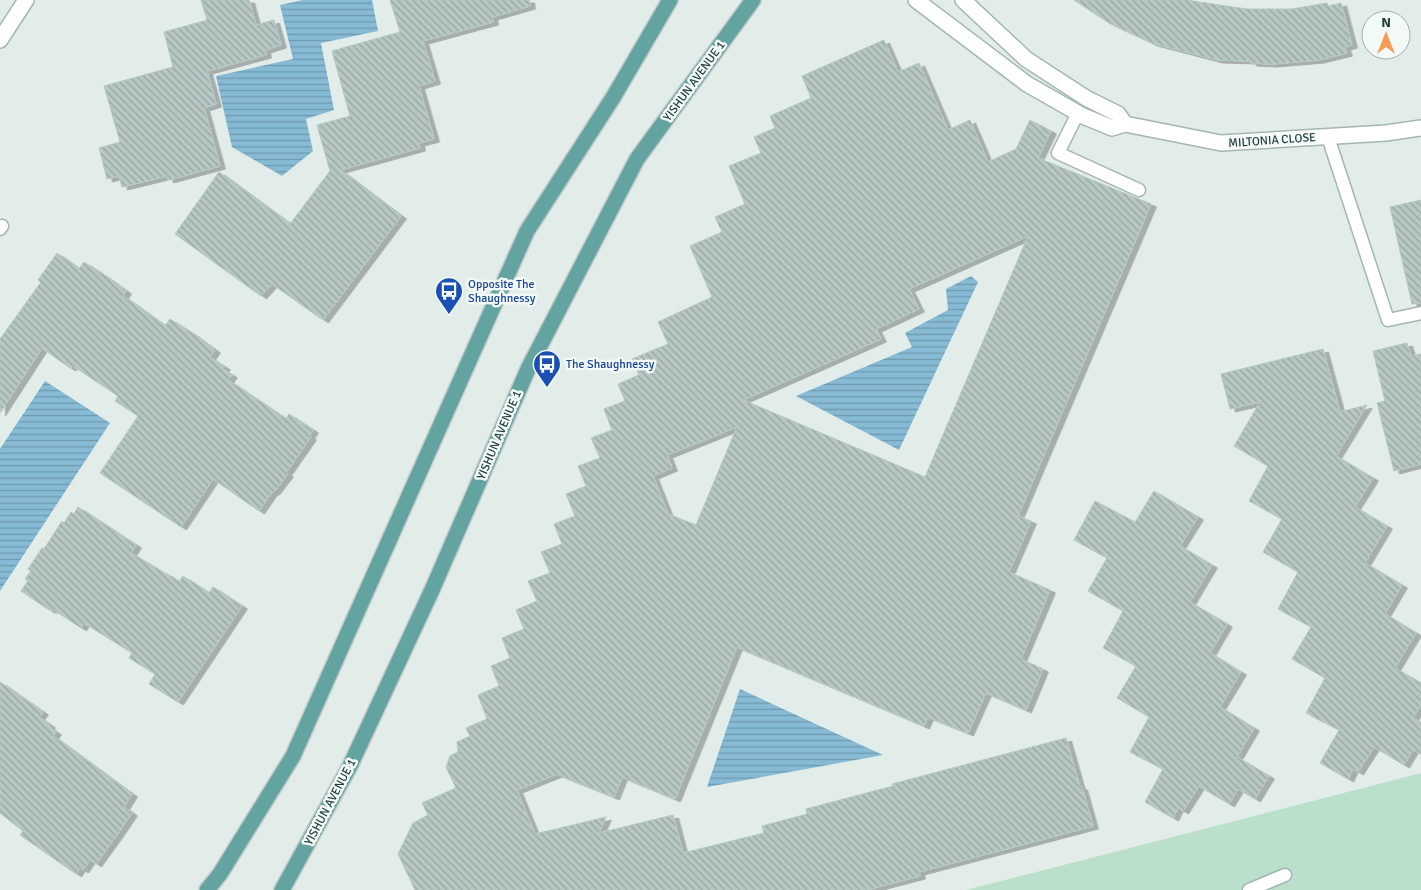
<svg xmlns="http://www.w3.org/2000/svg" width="1421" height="890" font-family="Signika,sans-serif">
<defs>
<pattern id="water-rules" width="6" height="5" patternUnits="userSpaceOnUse" patternTransform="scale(1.25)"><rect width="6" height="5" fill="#87bad4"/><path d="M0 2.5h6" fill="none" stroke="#6e99ad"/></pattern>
<pattern id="building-back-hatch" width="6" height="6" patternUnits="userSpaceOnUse" patternTransform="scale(1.25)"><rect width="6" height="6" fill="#b7c8c4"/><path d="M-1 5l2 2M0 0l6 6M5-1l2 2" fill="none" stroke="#94a4a0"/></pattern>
<filter id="shadow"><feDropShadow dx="5.5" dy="3" stdDeviation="0" flood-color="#0004"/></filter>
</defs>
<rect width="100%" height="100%" fill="#e2edea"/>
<path fill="#badfcb" d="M1421 773V890H966L1367 787Z"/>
<g fill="url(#water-rules)">
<path d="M303 0H372L378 31 321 43 334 110 306 119 313 151 282 176 232 147 216 76 293 59 280 5Z"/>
<path d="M971 276 978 282 899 450 796 396 912 347 905 333 948 310 946 289Z"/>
<path d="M45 381 110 423 0 591V449Z"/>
<path d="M740 689 883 755 707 787Z"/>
</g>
<g fill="url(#building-back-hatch)" stroke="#b4c7c3" fill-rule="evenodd" filter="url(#shadow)">
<path d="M201 0H249L256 25 274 20 281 45 265 50 266 55 207 71 216 104 204 108 220 166 168 180 167 176 122 187 119 176 107 179 99 148 120 142 104 86 173 67 164 32 207 20Z"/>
<path d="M390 0H529L530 6 492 17 493 22 423 41 435 81 419 86 434 139 419 143 420 148 340 170 401 216 323 320 272 284 261 296 175 234 219 172 290 224 330 171 317 125 350 116 332 51 400 32Z"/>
<path d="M1074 0H1186L1247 9H1292L1327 3 1328 6 1341 3 1352 45 1345 47 1347 53 1319 60 1272 64 1251 63V61L1217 60 1152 43 1109 23Z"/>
<path d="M884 40 898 72 919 63 948 130 970 120 988 162 1016 149 1030 120 1051 131 1038 158 1151 204 1018 516 1031 521 1009 572 1050 590 1021 659 1043 669 1026 710 986 693 968 733 928 717 924 726 737 647 675 799 622 777 614 797 557 774 517 790 535 834 606 817 599 833 673 815 683 853 764 833 762 826 807 814 806 809 893 786 892 784 1066 738 1080 787H1082L1093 826 919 872 920 876 866 890H415L398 854 413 823 428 815 422 803 456 788 446 767 450 756 458 752 457 742 470 736 466 728 487 719 478 695 499 686 491 666 510 658 502 638 524 629 516 610 537 601 528 581 550 573 541 552 562 544 554 524 575 516 566 494 586 486 578 466 600 458 591 438 612 430 604 409 625 401 618 384 639 375 632 359 668 344 658 322 712 297 690 246 722 232 715 217 745 204 729 166 761 153 754 137 775 128 770 116 811 98 802 76ZM1028 236 925 477 743 400 881 339 876 329 919 309 909 289ZM737 427 696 525 668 514 653 476 672 468 667 455Z"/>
<path d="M1421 200V303L1412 304 1390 207Z"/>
<path d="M57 253 79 269 84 262 104 275 126 291 123 296 165 326 170 319 192 333 215 350 210 357 225 367 223 369 232 375 228 380 286 419 289 414 313 430 309 436 311 437 286 473 288 474 274 492H272L259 511 213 479 181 527 100 473 138 416 115 401 118 396 73 366 70 368 42 348 0 413V339L41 282 38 280Z"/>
<path d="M1407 343 1411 356 1421 354V464L1394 471 1377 403 1385 401 1373 351Z"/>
<path d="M1323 349 1340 412 1367 405 1336 456 1373 478 1355 507 1387 526 1365 563 1402 585 1385 614 1416 633 1395 668 1421 683V704L1413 718 1421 723V754L1413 750 1404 765 1374 747 1358 772 1353 769 1348 779 1320 763 1339 730 1306 713 1325 678 1292 659 1311 627 1278 609 1298 572 1263 552 1282 519 1249 501 1268 466 1234 446 1260 402 1230 409 1221 374Z"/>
<path d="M1154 491 1198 517 1180 546 1212 565 1190 602 1227 624 1210 653 1241 672 1220 707 1254 728 1237 757 1269 776 1255 799 1238 789 1229 804 1199 786 1183 811 1178 808 1173 818 1145 802 1163 769 1130 752 1149 717 1117 698 1136 666 1103 648 1123 611 1088 591 1107 558 1074 540 1095 501 1135 522Z"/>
<path d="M78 507 136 545 131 553 166 574V573L179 582 183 576 209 593 213 587 242 606 178 702 149 684 155 674 129 658 132 653 84 623 81 628 54 610H49L21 591 28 581 25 579 31 571 28 569 42 548 44 549 62 521 64 523 71 512 74 514Z"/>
<path d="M0 682 43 712 39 717 50 725 49 727 56 732 53 736 132 794 124 807 132 813 117 835 96 864 90 860 83 870 80 868 76 874 20 835 23 831 0 813Z"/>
</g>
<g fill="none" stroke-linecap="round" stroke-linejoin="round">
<g stroke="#a4b5b3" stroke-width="15">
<g id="service">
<path d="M1078 113 1058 153 1139 190"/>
<path d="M1328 137 1388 320 1421 313"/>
<path d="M0 229 2 226"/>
<path d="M1249 890 1285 875"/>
</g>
</g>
<g stroke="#a4b5b3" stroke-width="18">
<g id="minor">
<path d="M916 0 1027 84 1083 116 1112 128 1125 124 1221 143 1386 133 1421 128"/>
<path d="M963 0 1026 59 1086 98 1118 114 1125 124"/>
<path d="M0 40 26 0"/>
</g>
</g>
<g stroke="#c1c9c9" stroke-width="18">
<g id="primary">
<path d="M207 890 220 874 293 756 527 231 614 96 670 0"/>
<path d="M282 890 350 766 432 590 528 369 637 159 753 0"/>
</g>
</g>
<use href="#service" stroke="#fff" stroke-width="12"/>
<use href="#minor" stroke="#fff" stroke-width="15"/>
<use href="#primary" stroke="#64a4a0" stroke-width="15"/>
</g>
<defs>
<g id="bus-pin" transform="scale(1.4375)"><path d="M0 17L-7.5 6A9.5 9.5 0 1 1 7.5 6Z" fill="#1a4fb4" stroke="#f3f9f7"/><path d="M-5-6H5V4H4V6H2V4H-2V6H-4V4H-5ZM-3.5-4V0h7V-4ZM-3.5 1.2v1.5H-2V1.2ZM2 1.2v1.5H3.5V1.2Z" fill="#fff"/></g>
</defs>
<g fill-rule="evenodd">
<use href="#bus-pin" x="449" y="291"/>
<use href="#bus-pin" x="547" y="364"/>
</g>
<g text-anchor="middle" stroke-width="5" stroke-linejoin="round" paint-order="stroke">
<g font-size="12" fill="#213f3d" stroke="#f3f9f7">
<text transform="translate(694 81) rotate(-54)" y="4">YISHUN AVENUE 1</text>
<text transform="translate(1272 140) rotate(-4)" y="4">MILTONIA CLOSE</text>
<text transform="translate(499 435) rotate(-67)" y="4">YISHUN AVENUE 1</text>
<text transform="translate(330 802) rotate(-62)" y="4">YISHUN AVENUE 1</text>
</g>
<g font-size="12" fill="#164399" stroke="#f3f9f7" text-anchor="start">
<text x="468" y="288">Opposite The<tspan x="468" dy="14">Shaughnessy</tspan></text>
<text x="566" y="368">The Shaughnessy</text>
</g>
</g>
<g transform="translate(1386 35)"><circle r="24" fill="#f3f9f7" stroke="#9fafad"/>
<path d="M0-4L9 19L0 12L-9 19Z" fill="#f89c55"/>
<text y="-8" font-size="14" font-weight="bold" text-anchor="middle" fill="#213f3d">N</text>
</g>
</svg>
